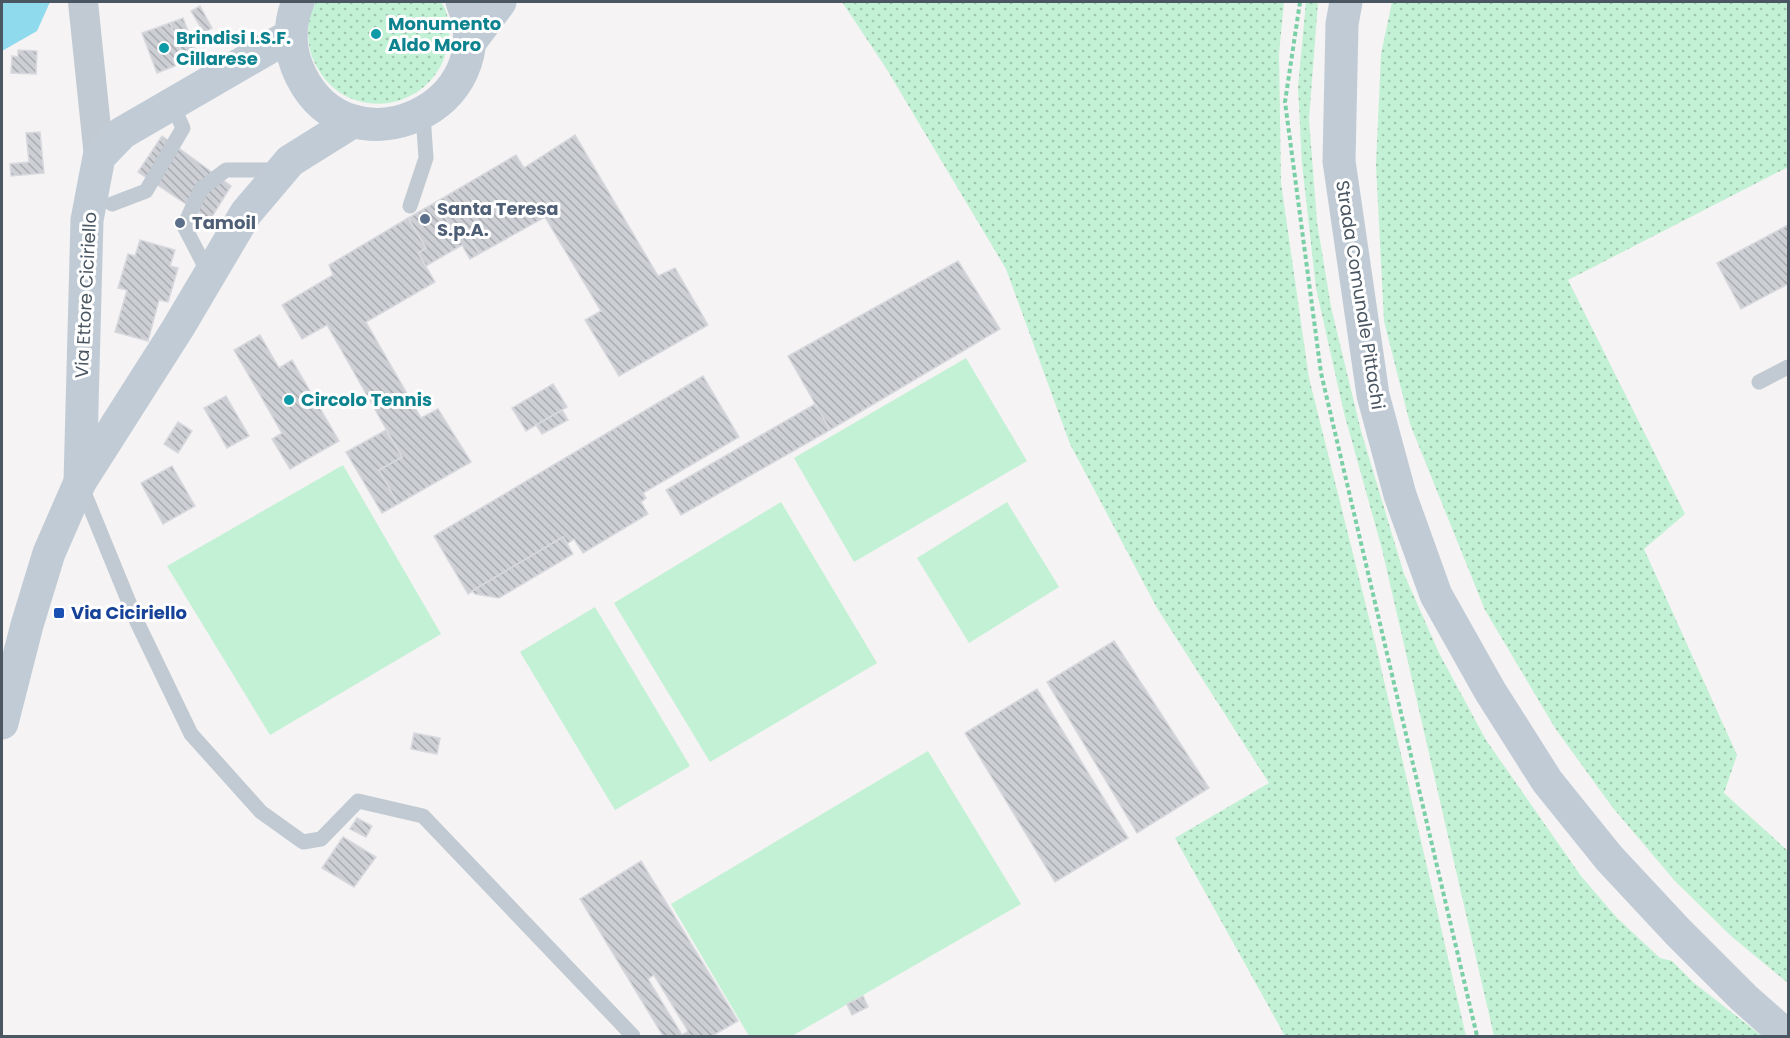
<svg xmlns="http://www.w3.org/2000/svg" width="1790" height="1038" font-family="Poppins,sans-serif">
<defs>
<pattern id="grass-dots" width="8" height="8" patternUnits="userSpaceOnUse" patternTransform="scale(1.5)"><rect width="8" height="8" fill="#c3f1d5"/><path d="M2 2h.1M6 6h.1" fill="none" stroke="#a0c6b0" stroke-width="1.8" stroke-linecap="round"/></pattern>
<pattern id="building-back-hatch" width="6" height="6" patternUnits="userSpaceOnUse" patternTransform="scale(1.5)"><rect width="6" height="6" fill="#cdcfd5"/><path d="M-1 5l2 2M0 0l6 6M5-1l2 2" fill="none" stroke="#a8abb0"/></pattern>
</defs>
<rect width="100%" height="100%" fill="#f5f3f3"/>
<g fill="url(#grass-dots)">
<path d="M316 2H441C448 11 450 26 449 37 442 112 343 130 313 59 306 42 306 18 316 2Z"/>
<path d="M842 2H1284L1279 54 1281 183 1309 378 1376 646 1466 1036H1285L1175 838 1269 783 1157 608 1070 444 1006 269 886 68Z"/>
<path d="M1306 2H1318L1309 119 1317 222 1331 307 1361 431 1404 574 1439 653 1486 740 1581 876 1617 918 1660 958 1672 961 1694 983 1762 1036H1494L1382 549 1344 413 1316 288 1302 164 1298 87Z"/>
<path d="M1392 2H1788V167L1568 280 1685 514 1644 549 1737 755 1724 793 1788 851V983L1731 936 1675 881 1613 808 1555 728 1485 610 1410 424 1384 321 1376 165 1381 54Z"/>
</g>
<g fill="#c3f1d5">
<path d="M966 358 1027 461 854 562 794 458Z"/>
<path d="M343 465 441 634 270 735 167 566Z"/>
<path d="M781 502 877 663 710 762 614 603Z"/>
<path d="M1007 502 1059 587 969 643 917 558Z"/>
<path d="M595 607 690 766 615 810 520 652Z"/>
<path d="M928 751 1021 904 792 1036H749L671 904Z"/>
</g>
<path fill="#90daee" d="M2 2H50L37 31 2 51Z"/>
<g fill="url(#building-back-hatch)" stroke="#d7d9de" stroke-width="1.5" fill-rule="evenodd">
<path d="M200 6 212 28 204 33 191 11Z"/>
<path d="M183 18 198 57 185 62 170 23Z"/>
<path d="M170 23 185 62 157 73 142 33Z"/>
<path d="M18 50 37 51 36 74 11 73 12 56 18 57Z"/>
<path d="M40 132 44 173 11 176 10 164 29 162 26 133Z"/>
<path d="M575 135 658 276 675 268 708 325 619 376 585 320 601 311 545 217 479 254 463 226 454 232 436 202 516 155 524 168Z"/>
<path d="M162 136 231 186 210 220 138 172Z"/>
<path d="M436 202 454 232 463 226 479 254 470 259 462 245 426 266 418 253 426 248 408 218Z"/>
<path d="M408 218 426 248 418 253 435 282 366 322 421 418 438 409 471 462 398 504 379 470 402 457 327 325 302 339 282 305 333 275 329 265Z"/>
<path d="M1788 225V284L1741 309 1717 263Z"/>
<path d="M140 240 175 250 170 266 178 268 168 302 159 300 148 341 115 332 127 290 118 288 128 254 135 256Z"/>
<path d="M958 261 1000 329 830 430 788 356Z"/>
<path d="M260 335 279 368 292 360 339 441 290 469 272 439 282 433 234 350Z"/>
<path d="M703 376 739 437 643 493 646 498 641 502 648 514 583 553 574 539 567 544 563 537 468 594 434 536Z"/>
<path d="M553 384 567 407 526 431 512 408Z"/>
<path d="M226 396 249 436 227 448 204 408Z"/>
<path d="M815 404 830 430 681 515 666 490Z"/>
<path d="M562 410 568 420 542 434 536 425Z"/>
<path d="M178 422 192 431 178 453 164 444Z"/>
<path d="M386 430 402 457 379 470 398 504 382 513 346 452Z"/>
<path d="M172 466 195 506 163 524 141 483Z"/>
<path d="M563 537 573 554 499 598 475 594 472 591Z"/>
<path d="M1114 641 1209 788 1137 833 1047 682Z"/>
<path d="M1037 689 1128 838 1055 882 965 733Z"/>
<path d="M414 733 440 738 437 754 411 749Z"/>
<path d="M357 818 372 826 366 837 350 829Z"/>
<path d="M343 837 376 857 354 887 322 868Z"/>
<path d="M641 861 738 1021 712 1036H663L580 899ZM654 975 688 1031 682 1035 648 979Z"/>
<path d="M863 996 868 1007 852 1015 847 1004Z"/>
</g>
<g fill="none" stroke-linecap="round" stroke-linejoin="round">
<path stroke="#7ad0a6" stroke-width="4" stroke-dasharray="4.5 3" stroke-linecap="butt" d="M1300 2 1285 102 1321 373 1477 1036"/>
<g stroke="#c1cad2" stroke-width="15">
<path d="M112 204 146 191 183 128 172 104"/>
<path d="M410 206 426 158 423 115"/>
<path d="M209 274 184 226 201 189 226 170H279"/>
<path d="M1759 382 1788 367"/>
<path d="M81 485 137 622 191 734 261 812 303 842 321 839 358 801 423 816 633 1036"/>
</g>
<path stroke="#c1cad2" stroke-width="30" d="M83 2 99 157"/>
<g stroke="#c1cbd6" stroke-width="33">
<path d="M298 2C288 26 289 52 301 76 351 176 505 106 462 2"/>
<path d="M1346 2 1342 24 1339 161 1373 395 1400 495 1436 595 1490 691 1547 781 1609 858 1678 932 1744 998 1787 1036"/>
<path d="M470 42 500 2"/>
<path d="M80 482 87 220 99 157 122 133 291 35"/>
<path d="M2 723 27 625 49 553 80 482 178 328 246 213 290 161 354 121"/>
</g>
</g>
<g fill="#0f9aa8" stroke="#fff" stroke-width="2">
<circle cx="376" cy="34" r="6"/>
<circle cx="164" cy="48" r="6"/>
<circle cx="289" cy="400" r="6"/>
</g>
<g fill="#5c6f8a" stroke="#fff" stroke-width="2">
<circle cx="425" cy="219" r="6"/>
<circle cx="180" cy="223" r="6"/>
</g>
<rect fill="#1a4fb4" stroke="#fff" stroke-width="2" x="53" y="607" width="12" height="12" rx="3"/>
<g text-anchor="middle" stroke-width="6" stroke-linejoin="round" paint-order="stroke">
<g font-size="18" font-weight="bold" fill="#0d838f" stroke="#fff" text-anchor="start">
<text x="388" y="30">Monumento<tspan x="388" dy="21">Aldo Moro</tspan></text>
<text x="176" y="44">Brindisi I.S.F.<tspan x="176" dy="21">Cillarese</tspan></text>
<text x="301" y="406">Circolo Tennis</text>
</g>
<g font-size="18" font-weight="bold" fill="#4e5e75" stroke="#fff" text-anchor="start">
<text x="437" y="215">Santa Teresa<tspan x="437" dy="21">S.p.A.</tspan></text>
<text x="192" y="229">Tamoil</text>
</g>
<g font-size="18" fill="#4a5661" stroke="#fff">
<text transform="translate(86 295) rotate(-87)" y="6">Via Ettore Ciciriello</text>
<text transform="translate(1360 295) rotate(81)" y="6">Strada Comunale Pittachi</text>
</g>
<g font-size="18" font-weight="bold" fill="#164399" stroke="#fff" text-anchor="start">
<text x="71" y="619">Via Ciciriello</text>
</g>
</g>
<rect width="1790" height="1038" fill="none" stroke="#4a5661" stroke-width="6"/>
</svg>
